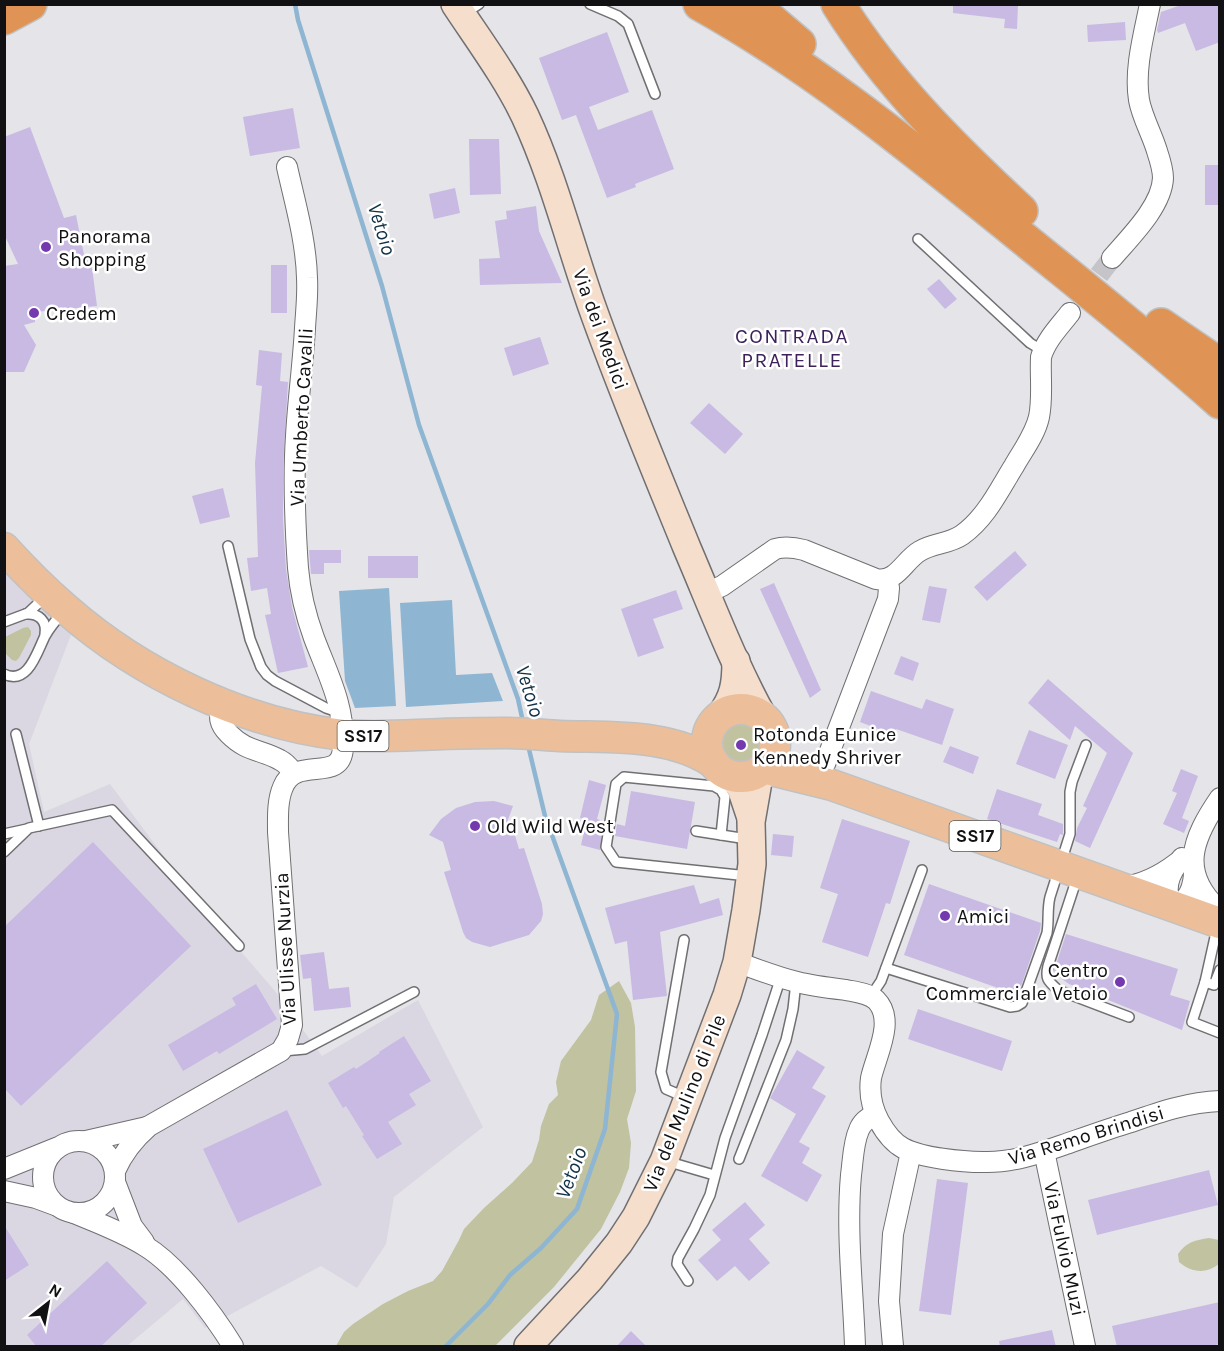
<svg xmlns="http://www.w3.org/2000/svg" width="1224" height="1351" font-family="Karla,sans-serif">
<rect width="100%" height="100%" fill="#e5e4e8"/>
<path fill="#dbd7e2" d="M4 570 71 635 29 744 44 812 110 784 198 902 275 991 322 1056 418 1000 483 1127 394 1197 386 1244 357 1288 321 1266 205 1328 183 1299 127 1346H5Z"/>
<g fill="#c0c2a0">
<path d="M28 627 31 631V635L19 658 16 661 12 660 5 653V637L23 628Z"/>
<circle cx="741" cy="743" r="18"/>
<path d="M619 981 631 1003 635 1027 636 1091 627 1119 631 1143 629 1168 620 1192 601 1229 554 1287 495 1346H336L344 1332 353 1324 383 1304 408 1291 433 1281 442 1271 459 1240 464 1229 484 1208 512 1183 532 1162 539 1140 541 1126 549 1104 558 1095 556 1082 561 1061 591 1020 599 995Z"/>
<path d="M1209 1238 1219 1240V1264C1206 1274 1192 1273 1179 1262L1178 1254C1186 1242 1196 1240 1209 1238Z"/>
</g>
<g fill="#8eb6d2">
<path d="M389 588 396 706 355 708 345 681 339 591Z"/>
<path d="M452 600 456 675 492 673 503 701 406 707 400 603Z"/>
</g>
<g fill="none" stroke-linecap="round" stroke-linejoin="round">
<g stroke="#8eb6d2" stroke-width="4.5">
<path d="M295 4 298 20 382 286 419 425 518 699 523 722"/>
<path d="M446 1346 488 1304 510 1275 541 1248 577 1209 605 1129 617 1014 545 816 528 745"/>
</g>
</g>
<g fill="#c8bae3">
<path d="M953 4H1018L1017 29 1004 28 1005 19 953 13Z"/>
<path d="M1184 4H1220V42L1196 51 1185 23 1158 33 1157 30 1161 12Z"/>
<path d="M1125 22 1126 40 1088 42 1087 25Z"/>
<path d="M607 32 629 92 589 107 598 130 652 110 674 169 635 184 636 187 607 198 576 115 562 120 539 58Z"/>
<path d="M293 108 300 148 250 156 243 117Z"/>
<path d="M30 127 64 218 76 215 85 260H91L97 306 35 312V322L24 325 36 345 24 372H4V266L18 264 4 234V137Z"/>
<path d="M469 139H499L501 194 470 195Z"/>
<rect x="1205" y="165" width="15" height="40"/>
<path d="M455 188 460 213 434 219 429 194Z"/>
<path d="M536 206 539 231 562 283 480 285 479 259 500 258 495 221 507 219 506 211Z"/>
<rect x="271" y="265" width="16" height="48"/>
<path d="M939 279 957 299 945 309 927 289Z"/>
<path d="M540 337 549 364 513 376 504 348Z"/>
<path d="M259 350 282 353 280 381 288 382 283 469V519L286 569 292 607 308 667 278 673 265 615 271 614 267 588 251 591 247 558 258 557 255 463 262 386 256 385Z"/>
<path d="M709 403 743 434 725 454 690 423Z"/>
<path d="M223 488 230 517 200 524 192 496Z"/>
<path d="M309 550H341V563H324V574H311Z"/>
<path d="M1015 551 1027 565 987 601 974 587Z"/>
<rect x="368" y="556" width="50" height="22"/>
<path d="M774 583 821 690 810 698 760 589Z"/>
<path d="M929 586 947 589 940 623 922 620Z"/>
<path d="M676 590 683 609 653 619 664 648 638 657 621 609Z"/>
<path d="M901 656 919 663 913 681 894 674Z"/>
<path d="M1048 679 1133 753 1090 848 1075 841 1077 828 1087 808 1083 806 1107 753 1075 726 1070 740 1028 703Z"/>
<path d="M871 691 922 709 926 699 954 709 942 745 896 729 894 735 860 722Z"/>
<path d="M1029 730 1068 745 1055 779 1016 764Z"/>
<path d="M950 746 979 757 973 774 943 762Z"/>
<path d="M1181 769 1198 776 1182 818 1189 821 1184 833 1163 824 1177 793 1172 791Z"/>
<path d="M589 780 606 785 597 819 603 821 600 850 581 845 587 819 580 818Z"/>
<path d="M997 789 1042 804 1038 815 1063 824V835L1060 834 1057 842 987 819Z"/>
<path d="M631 791 695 802 687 849 615 836 617 824 625 826Z"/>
<path d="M494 801 513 806 502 836 514 832 519 849 524 848 542 904 543 914 541 921 529 935 490 947 472 942 466 938 463 932 444 872 451 870 443 842 429 835 441 819 456 808 475 802Z"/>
<path d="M842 819 910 841 890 904 886 903 868 957 822 942 838 894 820 888Z"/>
<path d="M773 834 794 836 792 857 771 855Z"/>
<path d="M93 842 191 946 21 1106 4 1088V927Z"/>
<path d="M929 884 1041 923 1040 931 1018 995 904 955Z"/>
<path d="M694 885 700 904 719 898 723 915 660 932 667 996 633 1000 627 941 615 944 605 908Z"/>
<path d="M1066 934 1178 969 1170 995 1190 1001 1182 1030 1069 984 1059 977 1054 971Z"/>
<path d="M324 952 329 989 349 987 351 1007 314 1011 311 978 303 979 300 955Z"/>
<path d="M256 984 277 1019 219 1054 217 1051 183 1071 168 1045 236 1005 232 998Z"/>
<path d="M918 1009 1012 1041 1002 1071 908 1039Z"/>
<path d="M404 1036 431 1081 409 1094 416 1105 388 1122 402 1144 377 1159 362 1136 364 1135 346 1106 343 1108 328 1083 354 1067 356 1069 380 1053 379 1052Z"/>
<path d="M797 1050 825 1067 812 1088 826 1096 799 1142 810 1148 802 1163 822 1175 807 1202 761 1176 796 1114 770 1098Z"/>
<path d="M287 1110 322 1185 238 1223 203 1149Z"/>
<path d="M1209 1170 1218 1205 1097 1235 1088 1200Z"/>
<path d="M937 1179 968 1183 951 1315 919 1311Z"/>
<path d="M745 1202 765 1225 749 1239 770 1263 749 1281 735 1266 717 1281 698 1260 721 1240 712 1230Z"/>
<path d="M4 1225 29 1265 4 1281Z"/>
<path d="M107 1261 147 1303 100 1347H37L27 1335Z"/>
<path d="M1220 1302V1344L1207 1347H1117L1112 1326Z"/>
<path d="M1052 1330 1056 1347H1000L999 1341Z"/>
<path d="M631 1331 647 1347H616Z"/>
</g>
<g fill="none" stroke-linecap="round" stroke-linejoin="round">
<path stroke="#c5c4c8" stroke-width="20" stroke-dasharray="20 10" stroke-linecap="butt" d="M1081 299 1112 258"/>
<g stroke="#706f72" stroke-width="12">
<g id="lane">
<path d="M590 4 618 16 628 24 655 94"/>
<path d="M464 14 479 4"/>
<path d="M918 239 1030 343 1043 351"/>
<path d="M228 546 250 639 261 667 267 675 275 681 326 708 335 711H341"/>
<path d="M26 614C39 613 47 621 45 634"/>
<path d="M4 622 28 613 46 596"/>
<path d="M4 674C28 686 37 652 45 636 50 627 56 620 63 612"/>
<path d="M16 734 39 826"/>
<path d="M696 831 747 839"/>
<path d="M4 834 27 829"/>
<path d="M721 835 725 797 721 790 714 786 624 777 616 784 606 847 616 862 748 876"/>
<path d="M4 852 29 828 112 810 239 946"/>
<path d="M1078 875 1048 966C1045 979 1048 981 1058 990L1129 1017"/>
<path d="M1217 928 1205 982 1192 1022 1220 1033"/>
<path d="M684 940 661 1072 666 1089 687 1098"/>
<path d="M886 968 1010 1007 1017 1006 1022 1003 1047 933C1049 921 1047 909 1050 897L1070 834V792L1072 782 1086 745"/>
<path d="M1205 982 1214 985 1220 970"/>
<path d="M871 996 881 981 922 870"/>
<path d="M283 1051 305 1049 414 992"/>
<path d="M739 1159 786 1040 793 1009 796 982"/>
<path d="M666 1161 714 1175"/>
<path d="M688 1281 677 1264 678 1258 694 1229 710 1195 725 1138 762 1035 781 977"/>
</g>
</g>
<g stroke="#706f72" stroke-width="22">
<g id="street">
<path d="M1112 258C1130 237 1162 206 1163 178 1163 169 1160 160 1157 151 1152 134 1142 117 1139 100 1134 69 1144 34 1150 4"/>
<path d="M706 593 722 586 775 549C785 546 793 547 804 550L876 579C897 583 904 560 920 551 933 543 949 544 962 535 986 518 999 490 1014 466 1023 450 1035 435 1039 417 1043 398 1040 377 1041 357 1046 340 1059 327 1070 313"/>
<path d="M223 704C218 717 219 724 229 734 247 752 260 749 280 760 286 763 290 768 293 773"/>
<path d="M825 764 888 599 889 588 887 579"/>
<path d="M1220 798C1192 839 1178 873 1220 911"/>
<path d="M1182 858C1170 872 1160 891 1175 908 1189 900 1194 887 1194 871"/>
<path d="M1122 887C1142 885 1160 876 1177 863"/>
<path d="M737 962C756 969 776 977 797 982 813 986 830 988 846 990 856 992 868 993 876 1000 896 1020 876 1055 871 1078 869 1093 872 1108 879 1121 885 1132 892 1142 903 1148 921 1158 963 1162 983 1162 1011 1163 1037 1154 1063 1145 1086 1137 1108 1129 1131 1122 1160 1112 1189 1102 1220 1101"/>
<circle cx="79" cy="1177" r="36"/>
<path d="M86 1141 147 1127"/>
<path d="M1044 1151 1085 1346"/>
<path d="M4 1169 56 1148"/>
<path d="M115 1171C123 1153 134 1139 149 1126L281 1051 288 1039 292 1025 278 832C278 818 277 801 283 787 296 754 342 785 343 747 345 706 328 675 314 638 306 616 300 592 298 568 295 524 293 480 296 436 298 400 303 364 305 328 306 311 308 295 307 278 306 240 295 203 287 167"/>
<path d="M115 1182 132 1226 144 1242"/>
<path d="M4 1191 36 1198 55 1205"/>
<path d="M74 1213C98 1223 123 1232 145 1246 178 1266 213 1314 233 1346"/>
<path d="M855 1346C853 1289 846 1232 851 1175 853 1161 853 1143 859 1130 862 1122 868 1118 875 1114"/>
<path d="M893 1346 889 1301 893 1234 911 1152"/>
</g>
</g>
<g stroke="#706f72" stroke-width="30">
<g id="secondary">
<path d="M455 4C478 39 507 78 525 116 553 176 569 241 591 304 620 386 654 467 687 548 711 604 734 665 763 717"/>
<path d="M720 716C734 697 736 684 736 661"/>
<path d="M731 775 741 788 751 818"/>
<path d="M528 1346 590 1279 619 1243 636 1217 664 1161 727 995 737 962 746 910 752 864 751 822 760 770"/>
</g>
</g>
<g stroke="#c1c1c1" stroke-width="33">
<g id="primary">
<path d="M4 548C24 570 44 590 66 609 140 674 244 724 343 735 376 738 409 735 442 734 463 733 485 733 506 733 524 733 542 735 560 736 611 738 670 733 714 763"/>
<circle cx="741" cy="743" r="34"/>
<path d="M763 768 832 785 1220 923"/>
</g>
</g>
<g stroke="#c1c1c1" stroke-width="36">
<g id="highway">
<path d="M700 4C813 67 913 149 1013 230 1083 287 1153 342 1220 402"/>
<path d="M752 4 799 44"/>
<path d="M838 4C887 83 954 149 1021 211"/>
<path d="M4 18 30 4"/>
<path d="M1161 325 1220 365"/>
</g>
</g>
<use href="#lane" stroke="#fff" stroke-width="9"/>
<use href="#street" stroke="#fff" stroke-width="20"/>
<use href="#secondary" stroke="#f5dfcc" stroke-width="27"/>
<use href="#primary" stroke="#ecbf9a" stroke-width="30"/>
<use href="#highway" stroke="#df9456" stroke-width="33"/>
</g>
<g fill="#7439af" stroke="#fff" stroke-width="2">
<circle cx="46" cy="247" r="6"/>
<circle cx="34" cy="313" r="6"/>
<circle cx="741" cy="745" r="6"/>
<circle cx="475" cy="826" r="6"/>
<circle cx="945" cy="916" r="6"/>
<circle cx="1120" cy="982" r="6"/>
</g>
<g text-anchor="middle" stroke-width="5" stroke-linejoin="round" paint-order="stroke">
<g fill="#fff" stroke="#585859" stroke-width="1.5">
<rect x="337.5" y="721" width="51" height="30" rx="4.5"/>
<rect x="949.5" y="821" width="51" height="30" rx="4.5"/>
</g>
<g font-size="18" font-weight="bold" fill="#111012">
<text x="363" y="742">SS17</text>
<text x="975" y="842">SS17</text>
</g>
<g font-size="20" fill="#111012" stroke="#fff" text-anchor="start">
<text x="58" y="243">Panorama<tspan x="58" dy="23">Shopping</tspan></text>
<text x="46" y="320">Credem</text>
<text x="753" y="741">Rotonda Eunice<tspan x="753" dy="23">Kennedy Shriver</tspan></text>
<text x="487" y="833">Old Wild West</text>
<text x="957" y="923">Amici</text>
<text x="1108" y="977" text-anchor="end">Centro<tspan x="1108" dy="23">Commerciale Vetoio</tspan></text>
</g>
<g font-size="20" fill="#111012" stroke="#fff">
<text transform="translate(601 329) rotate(70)" y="7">Via dei Medici</text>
<text transform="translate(301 417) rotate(-87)" y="7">Via Umberto Cavalli</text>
<text transform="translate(285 949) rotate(-93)" y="7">Via Ulisse Nurzia</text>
<text transform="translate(684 1103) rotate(-68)" y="7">Via del Mulino di Pile</text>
<text transform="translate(1086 1135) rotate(-17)" y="7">Via Remo Brindisi</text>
<text transform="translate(1065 1249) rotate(78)" y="7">Via Fulvio Muzi</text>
</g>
<g font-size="21" font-style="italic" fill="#103146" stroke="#fff">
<text transform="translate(382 229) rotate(73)" y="7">Vetoio</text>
<text transform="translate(530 691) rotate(73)" y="7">Vetoio</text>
<text transform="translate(571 1173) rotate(-69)" y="7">Vetoio</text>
</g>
<g font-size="21" letter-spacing="1.5" fill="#3c215b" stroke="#fff">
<text x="792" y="343">CONTRADA<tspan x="792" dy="24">PRATELLE</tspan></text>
</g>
</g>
<rect width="1224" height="1351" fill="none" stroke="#111012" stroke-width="12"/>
<g transform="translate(48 1303) rotate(31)" stroke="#ffffff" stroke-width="4.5" paint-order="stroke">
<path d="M0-4.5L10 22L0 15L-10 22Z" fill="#111012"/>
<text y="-9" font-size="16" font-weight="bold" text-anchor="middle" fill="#111012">N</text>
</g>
</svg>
